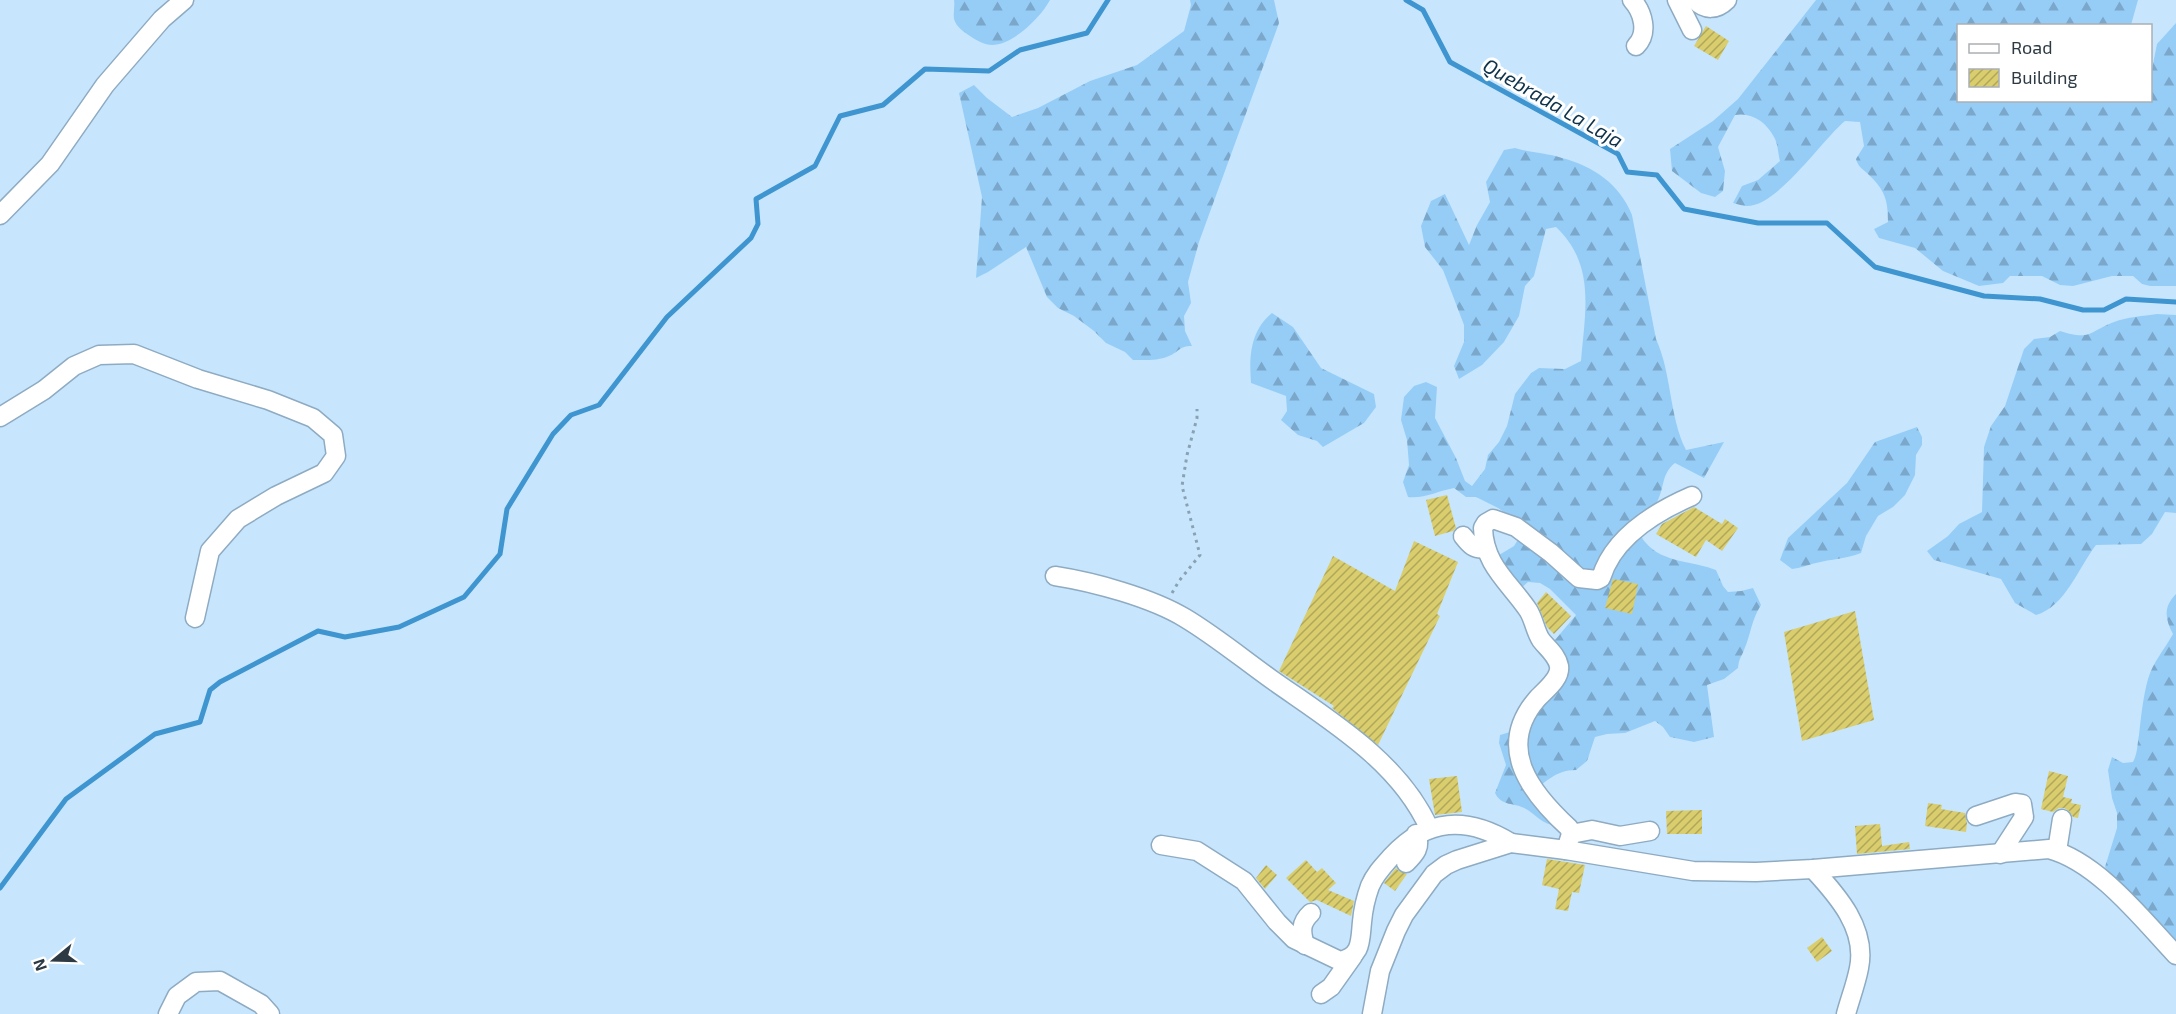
<svg xmlns="http://www.w3.org/2000/svg" width="2176" height="1014" font-family="'Exo 2',sans-serif">
<defs>
<pattern id="forest-firs" width="22" height="20" patternUnits="userSpaceOnUse" patternTransform="scale(1.5)"><rect width="22" height="20" fill="#96cdf7"/><path d="M5 1l3.5 6h-7zM16 11l3.5 6h-7z" fill="#7ba7ca"/></pattern>
<pattern id="building-hatch" width="6" height="6" patternUnits="userSpaceOnUse" patternTransform="scale(1.5)"><rect width="6" height="6" fill="#d9cd6d"/><path d="M-1 1l2-2M0 6l6-6M5 7l2-2" fill="none" stroke="#b0a75b"/></pattern>
</defs>
<rect width="100%" height="100%" fill="#c7e6fe"/>
<g fill="url(#forest-firs)">
<path d="M954 0H1050C1041 17 1013 45 992 45 985 45 975 40 970 36 964 32 956 27 954 19 953 13 955 6 954 0Z"/>
<path d="M1190 0H1274L1279 23 1199 242 1188 282 1191 303 1184 316 1185 331 1192 346C1179 346 1179 352 1169 356 1158 361 1144 360 1133 360L1125 352 1106 343 1094 331 1074 316 1058 308 1047 297 1026 247 988 272 976 278 982 197 959 93 974 85 987 98 1012 117 1038 108 1090 81 1137 65 1184 31 1191 5Z"/>
<path d="M1816 0H2138L2131 25 1958 26V100H2150L2151 74 2157 44 2176 23V286H2150L2142 284 2133 276H2112L2073 286 2060 285 2042 276H2010L2003 283 1979 286 1943 271 1915 248 1879 238 1874 229 1888 222C1888 200 1885 190 1868 174 1863 169 1858 167 1856 159L1864 146 1860 122 1845 121C1821 141 1778 206 1747 206 1743 206 1738 204 1733 203L1742 186 1758 180 1780 161C1778 154 1778 143 1774 137 1766 122 1752 112 1735 115L1718 147 1725 171 1723 191 1715 197 1701 193 1672 171 1670 149 1713 121 1738 99Z"/>
<path d="M1515 148C1531 153 1546 153 1562 158 1593 166 1620 184 1632 215L1656 339C1672 374 1669 416 1686 450L1724 442 1704 478 1675 463C1661 474 1665 487 1657 502 1653 510 1642 516 1635 522 1638 528 1641 538 1646 543 1663 563 1694 561 1716 570L1723 586 1728 592 1741 591 1753 588 1761 605C1751 621 1751 634 1744 650 1741 658 1739 658 1738 668L1724 679 1707 685 1714 737 1694 742 1670 737 1663 727 1655 721 1625 733 1607 734 1595 737 1587 761 1576 770C1555 770 1544 783 1529 796L1554 821 1552 825C1540 822 1535 814 1526 809 1514 802 1502 807 1495 793L1506 765 1499 743 1500 735 1527 727 1545 696 1555 651V640L1576 615 1550 589 1540 583 1528 582 1520 589 1498 561 1499 555 1514 546 1526 527 1498 508 1476 497H1466L1454 488C1438 491 1424 499 1408 497L1403 482 1409 465 1407 440 1401 420 1404 397 1414 386 1426 382 1437 387 1435 418 1456 458 1465 481 1472 486 1485 469 1488 455 1499 442 1507 426 1515 394 1531 373 1539 368 1565 369 1581 361C1585 311 1596 265 1556 227L1546 229 1534 276 1525 286 1519 316 1504 342 1482 365 1459 379 1454 366 1464 342V325L1443 270 1425 247 1421 226 1431 201 1445 194 1469 245 1477 225 1490 202 1486 182 1504 150Z"/>
<path d="M1272 313 1293 327 1321 368 1374 394 1376 407 1364 423 1323 447 1317 441 1298 435 1281 420 1287 411 1286 396 1251 383C1249 357 1250 331 1272 313Z"/>
<path d="M2157 314 2176 315V513L2165 512 2152 534 2141 544 2096 545C2079 567 2065 607 2036 615L2015 603 2001 579 1934 560 1927 551 1948 536 1959 524 1982 512 1984 447 1991 426 2005 406 2024 349 2034 339 2050 337 2060 331C2091 341 2088 332 2114 322 2127 317 2143 316 2157 314Z"/>
<path d="M1917 427 1922 437V445L1916 455 1915 475 1905 495 1893 507 1878 516 1866 536 1861 553C1846 559 1831 559 1816 563 1807 565 1801 568 1792 569L1780 560 1788 538 1847 483 1875 442Z"/>
<path d="M2176 594V942L2115 880 2105 867 2117 828V813L2112 798 2108 770 2112 757 2123 763 2133 762C2138 752 2137 745 2139 735 2141 717 2143 697 2148 679 2153 662 2164 650 2173 634 2165 619 2163 607 2176 594Z"/>
</g>
<g fill="none" stroke-linecap="round" stroke-linejoin="round">
<g stroke="#3f95cf" stroke-width="5">
<path d="M1406 0 1423 10 1450 62 1618 154 1627 172 1657 175 1684 209 1758 223H1827L1875 267 1984 296 2040 299 2083 310H2104L2126 299 2176 302"/>
<path d="M0 888 66 799 155 734 200 722 210 690 220 682 318 631 345 637 399 627 464 597 500 554 507 509 553 434 571 415 599 405 667 317 751 238 758 224 756 199 815 166 840 116 883 105 925 69 989 71 1020 50 1087 33 1108 0"/>
</g>
</g>
<g fill="url(#building-hatch)">
<path d="M1706 26 1729 41 1718 60 1694 46Z"/>
<path d="M1447 495 1456 528 1453 531 1435 536 1426 500Z"/>
<path d="M1694 507 1722 524 1725 519 1738 528 1722 551 1706 540 1696 557 1656 534 1662 524Z"/>
<path d="M1414 541 1458 562 1437 614 1440 616 1378 745 1332 708 1334 706 1279 671 1333 556 1395 591Z"/>
<path d="M1613 579 1638 584 1632 614 1605 608Z"/>
<path d="M1546 592 1571 616 1554 634 1547 627 1537 603Z"/>
<path d="M1855 611 1874 720 1802 741 1784 632Z"/>
<path d="M2049 771 2068 776 2063 797 2072 799 2071 803 2081 805 2078 818 2073 817 2069 811 2064 808H2059L2053 812 2041 809Z"/>
<path d="M1457 776 1462 812 1435 815 1429 779Z"/>
<path d="M1928 803 1942 805 1941 809 1965 813 1967 823 1966 832 1925 826Z"/>
<path d="M1702 810V834H1667L1666 811Z"/>
<path d="M1880 824 1882 846 1909 842 1910 849 1857 854 1855 826Z"/>
<path d="M1547 859 1585 865 1579 893 1572 892 1568 911 1555 909 1559 889 1542 885Z"/>
<path d="M1306 860 1317 872 1322 868 1336 883 1328 890 1354 901 1351 916 1317 900 1310 902 1286 878Z"/>
<path d="M1266 865 1277 875 1265 889 1256 878Z"/>
<path d="M1396 868 1399 871 1407 874 1395 891 1384 883Z"/>
<path d="M1822 937 1832 951 1817 962 1807 948Z"/>
</g>
<g fill="none" stroke-linecap="round" stroke-linejoin="round">
<g stroke="#8eabc2" stroke-width="21">
<g id="minor">
<path d="M1632 0C1643 12 1649 33 1636 46"/>
<path d="M1677 0 1692 30"/>
<path d="M1695 0C1705 11 1717 10 1727 0"/>
<path d="M0 215 50 164 105 85 162 19 184 0"/>
<path d="M0 417 44 390 74 366 99 355 134 354 198 379 268 400 313 418 333 435 336 456 324 473 276 496 238 519 210 551 195 618"/>
<path d="M1463 536C1470 545 1474 550 1486 548"/>
<path d="M1055 576C1094 582 1152 598 1185 618 1215 636 1243 659 1271 679 1329 720 1399 761 1429 828"/>
<path d="M1976 816 2015 803 2022 804 2024 817 2000 854"/>
<path d="M1571 834 1592 830 1620 836 1650 831"/>
<path d="M1161 845 1197 851 1244 881 1277 922 1294 939 1340 961C1362 956 1360 941 1362 922 1363 910 1366 897 1370 886 1375 874 1383 866 1392 856 1427 818 1467 816 1511 843"/>
<path d="M1566 850 1571 834 1569 828C1531 793 1495 748 1537 699 1545 690 1561 679 1559 666 1557 655 1547 648 1541 640 1535 631 1534 619 1528 610 1509 582 1484 565 1483 528L1486 523 1493 519 1516 527 1551 553 1579 578 1597 580 1601 578C1613 538 1655 512 1692 496"/>
<path d="M2057 851 2062 819"/>
<path d="M1406 863C1415 854 1422 847 1416 834"/>
<path d="M1813 869C1838 896 1867 929 1859 968 1856 984 1850 999 1846 1014"/>
<path d="M1305 945C1301 932 1300 923 1311 913"/>
<path d="M1321 994 1331 987 1353 956"/>
<path d="M168 1014 177 996 196 982 220 981 261 1004 270 1014"/>
<path d="M1372 1014 1380 971 1396 931 1404 915 1434 874 1446 865 1457 860 1511 843 1566 850 1693 871 1756 872 1813 869 2049 849C2098 862 2142 919 2176 955"/>
</g>
</g>
<path stroke="#89a1b3" stroke-width="3" stroke-dasharray="3 4.5" stroke-linecap="butt" d="M1172 593 1179 581 1200 555 1182 486 1187 455 1197 418V409"/>
<use href="#minor" stroke="#fff" stroke-width="18"/>
</g>
<g text-anchor="middle" stroke-width="6" stroke-linejoin="round" paint-order="stroke">
<g font-size="20" font-style="italic" fill="#0d324a" stroke="#fff">
<text transform="translate(1553 103) rotate(30)" y="7">Quebrada La Laja</text>
</g>
</g>
<rect x="1957" y="24" width="195" height="78" fill="#ffffff" stroke="#abb0b4" stroke-width="1.5"/>
<rect x="1969" y="44" width="30" height="9" fill="#ffffff" stroke="#abb0b4" stroke-width="1.5"/>
<text x="2011" y="54" font-size="18" fill="#2d3a43">Road</text>
<rect x="1969" y="69" width="30" height="18" fill="url(#building-hatch)" stroke="#abb0b4" stroke-width="1.5"/>
<text x="2011" y="84" font-size="18" fill="#2d3a43">Building</text>
<g transform="translate(54 960) rotate(251)" stroke="#ffffff" stroke-width="4.5" paint-order="stroke">
<path d="M0-4.5L10 22L0 15L-10 22Z" fill="#2d3a43"/>
<text y="-9" font-size="16" font-weight="bold" text-anchor="middle" fill="#2d3a43">N</text>
</g>
</svg>
